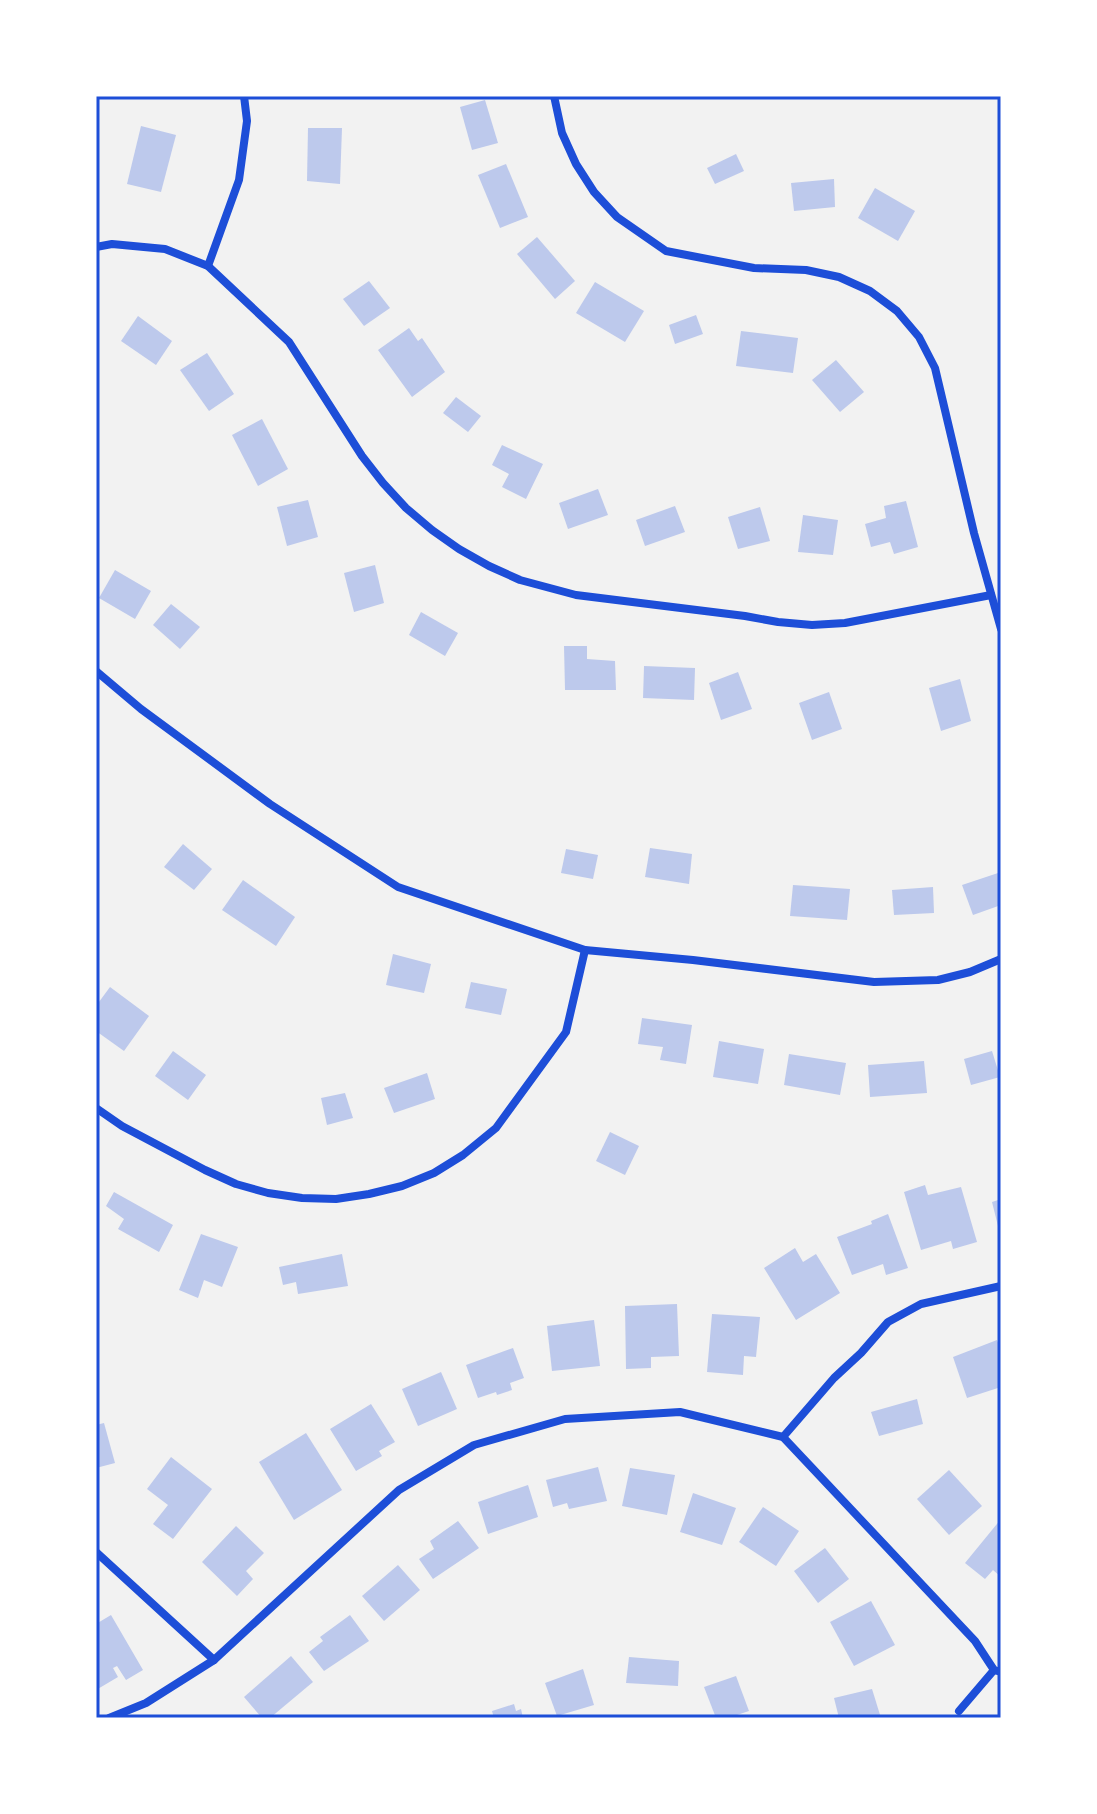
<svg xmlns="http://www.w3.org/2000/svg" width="1097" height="1814" font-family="Montserrat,sans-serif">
<rect width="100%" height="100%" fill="#f2f2f2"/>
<g fill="#bdc9ec">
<path d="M485 100 498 143 472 150 460 107Z"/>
<path d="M141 126 176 135 161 192 127 184Z"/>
<path d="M308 128H342L340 184 307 181Z"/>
<path d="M736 154 744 171 715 184 707 168Z"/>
<path d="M506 164 528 217 500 228 478 175Z"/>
<path d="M834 179 835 207 794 211 791 183Z"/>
<path d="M875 188 915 211 898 241 858 218Z"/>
<path d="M537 237 575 281 555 299 517 254Z"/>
<path d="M369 281 390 308 364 326 343 299Z"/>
<path d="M595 282 644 311 625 342 576 313Z"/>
<path d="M696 315 703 334 675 344 669 325Z"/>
<path d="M138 316 172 341 156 365 121 341Z"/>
<path d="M409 328 418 341 422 338 445 372 412 397 378 350Z"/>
<path d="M741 331 798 338 793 373 736 366Z"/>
<path d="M207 353 234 394 209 411 180 370Z"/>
<path d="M836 360 864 392 840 412 812 380Z"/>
<path d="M456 397 481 416 468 432 443 413Z"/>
<path d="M262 419 288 469 258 486 232 435Z"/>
<path d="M502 445 543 464 526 499 502 487 509 474 492 465Z"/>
<path d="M598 489 608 515 568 529 559 503Z"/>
<path d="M308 500 318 537 287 546 277 507Z"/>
<path d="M906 501 918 547 894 554 890 542 871 547 865 524 886 518 884 506Z"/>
<path d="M675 506 685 532 645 546 636 520Z"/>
<path d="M760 507 770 541 738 549 728 517Z"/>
<path d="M803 515 838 520 833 555 798 552Z"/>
<path d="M375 565 384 603 354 612 344 573Z"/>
<path d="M115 570 151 591 135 619 99 598Z"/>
<path d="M171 604 200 627 180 649 153 625Z"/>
<path d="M421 612 458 633 445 656 409 635Z"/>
<path d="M564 646H587V659L615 661 616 690H565Z"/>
<path d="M644 666 695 668 694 700 643 698Z"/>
<path d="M738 672 752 709 721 720 709 683Z"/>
<path d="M960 679 971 721 941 731 929 688Z"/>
<path d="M829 692 842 729 812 740 799 703Z"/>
<path d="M183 844 212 869 194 890 164 867Z"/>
<path d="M650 848 692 854 689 884 645 877Z"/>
<path d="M566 849 598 855 593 879 561 873Z"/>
<path d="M1001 872V905L973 915 962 885Z"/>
<path d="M243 880 295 917 276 946 222 910Z"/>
<path d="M793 885 850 889 847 920 790 916Z"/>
<path d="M933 887 934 913 894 915 892 890Z"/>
<path d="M393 954 431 964 424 993 386 985Z"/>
<path d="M471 982 507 989 501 1015 465 1008Z"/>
<path d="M110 987 149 1016 124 1051 96 1031V1006Z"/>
<path d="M642 1018 692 1025 686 1064 660 1060 663 1047 638 1044Z"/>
<path d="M719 1041 764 1049 758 1084 713 1077Z"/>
<path d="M173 1051 206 1075 188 1100 155 1076Z"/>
<path d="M992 1051 1000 1077 971 1085 964 1059Z"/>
<path d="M789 1054 846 1063 840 1095 784 1085Z"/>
<path d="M924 1061 927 1093 870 1097 868 1065Z"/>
<path d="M427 1073 435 1099 394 1113 384 1088Z"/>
<path d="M345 1093 353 1118 327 1125 321 1098Z"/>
<path d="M610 1132 639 1146 625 1175 596 1161Z"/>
<path d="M925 1185 928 1195 961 1187 977 1242 953 1249 951 1241 921 1250 904 1192Z"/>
<path d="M114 1192 173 1225 159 1252 118 1229 124 1219 106 1206Z"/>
<path d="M1001 1199V1234H1000L992 1202Z"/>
<path d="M888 1214 908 1268 886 1275 883 1264 852 1275 837 1237 872 1224 871 1221Z"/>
<path d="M201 1234 238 1247 222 1287 204 1280 198 1298 179 1290Z"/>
<path d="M795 1248 803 1262 816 1254 840 1293 796 1320 764 1268Z"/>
<path d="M342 1254 348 1286 298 1294 296 1282 283 1285 279 1267Z"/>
<path d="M677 1304 679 1356 651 1357V1368L626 1369 625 1306Z"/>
<path d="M712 1314 760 1317 756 1357 744 1356 743 1375 707 1372Z"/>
<path d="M594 1320 600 1366 552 1371 547 1326Z"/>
<path d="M997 1340 1001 1350V1387L967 1398 953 1357Z"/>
<path d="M513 1348 524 1378 510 1383 512 1390 497 1395 496 1392 478 1398 466 1365Z"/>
<path d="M441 1372 457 1409 418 1426 402 1389Z"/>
<path d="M917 1399 923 1424 879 1436 871 1412Z"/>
<path d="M371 1404 395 1442 379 1451 382 1456 356 1471 330 1429Z"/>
<path d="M104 1423 115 1463 96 1468V1425Z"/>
<path d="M306 1433 342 1490 294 1520 259 1462Z"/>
<path d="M171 1457 212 1489 173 1539 153 1524 168 1505 147 1489Z"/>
<path d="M598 1467 607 1501 569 1509 567 1503 553 1507 546 1480Z"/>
<path d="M630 1468 675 1475 667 1515 622 1506Z"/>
<path d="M949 1470 982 1506 949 1535 917 1499Z"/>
<path d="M528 1485 538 1517 488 1534 478 1502Z"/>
<path d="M693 1493 736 1508 722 1545 680 1532Z"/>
<path d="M763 1507 799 1531 776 1566 739 1542Z"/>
<path d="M1001 1519V1577L993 1570 985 1579 965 1563Z"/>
<path d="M458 1521 479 1548 433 1579 419 1559 434 1549 430 1541Z"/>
<path d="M236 1526 264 1553 246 1571 253 1579 237 1596 202 1562Z"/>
<path d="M825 1548 849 1579 818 1603 794 1571Z"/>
<path d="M398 1565 420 1590 384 1621 362 1596Z"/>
<path d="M871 1601 895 1645 854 1666 830 1622Z"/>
<path d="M111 1615 143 1670 126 1680 117 1666 113 1668 118 1677 96 1690V1624Z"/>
<path d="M350 1615 369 1641 324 1671 309 1652 323 1641 320 1637Z"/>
<path d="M291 1656 313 1682 270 1718H262L244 1697Z"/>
<path d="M629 1657 679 1661 678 1686 626 1683Z"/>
<path d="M583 1669 594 1705 557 1716 545 1683Z"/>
<path d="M736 1676 749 1711 728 1718H716L704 1687Z"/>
<path d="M872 1689 881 1718H839L834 1698Z"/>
<path d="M514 1704 516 1711 521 1709 523 1718H494L492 1711Z"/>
</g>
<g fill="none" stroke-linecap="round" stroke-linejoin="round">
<g stroke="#1d4ed8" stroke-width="8">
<path d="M554 96 562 133 576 164 594 192 617 217 666 251 754 268 806 270 839 277 870 291 897 311 919 337 935 368 974 533 1001 629"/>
<path d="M96 247 112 244 165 249 208 266 289 342 362 456 383 483 406 508 432 530 459 549 489 566 520 580 576 595 745 616 778 622 812 625 845 623 991 595"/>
<path d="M208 266 239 180 247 121 244 96"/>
<path d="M96 671 141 709 270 804 398 887 585 950 693 960 874 982 938 980 970 972 1001 959"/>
<path d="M96 1108 122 1126 205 1170 236 1184 268 1193 302 1198 336 1199 369 1194 402 1186 434 1173 463 1155 496 1128 566 1032 585 950"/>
<path d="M783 1437 834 1378 861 1353 888 1322 921 1304 1001 1286"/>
<path d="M96 1552 214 1660"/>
<path d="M959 1711 994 1670"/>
<path d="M109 1718 146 1703 214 1660 399 1490 474 1445 565 1419 680 1412 783 1437 975 1641 994 1670 1001 1672"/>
</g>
</g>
<rect width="1097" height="1814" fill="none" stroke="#ffffff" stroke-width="196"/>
<rect x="98" y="98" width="901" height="1618" fill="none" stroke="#1d4ed8" stroke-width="3"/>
</svg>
